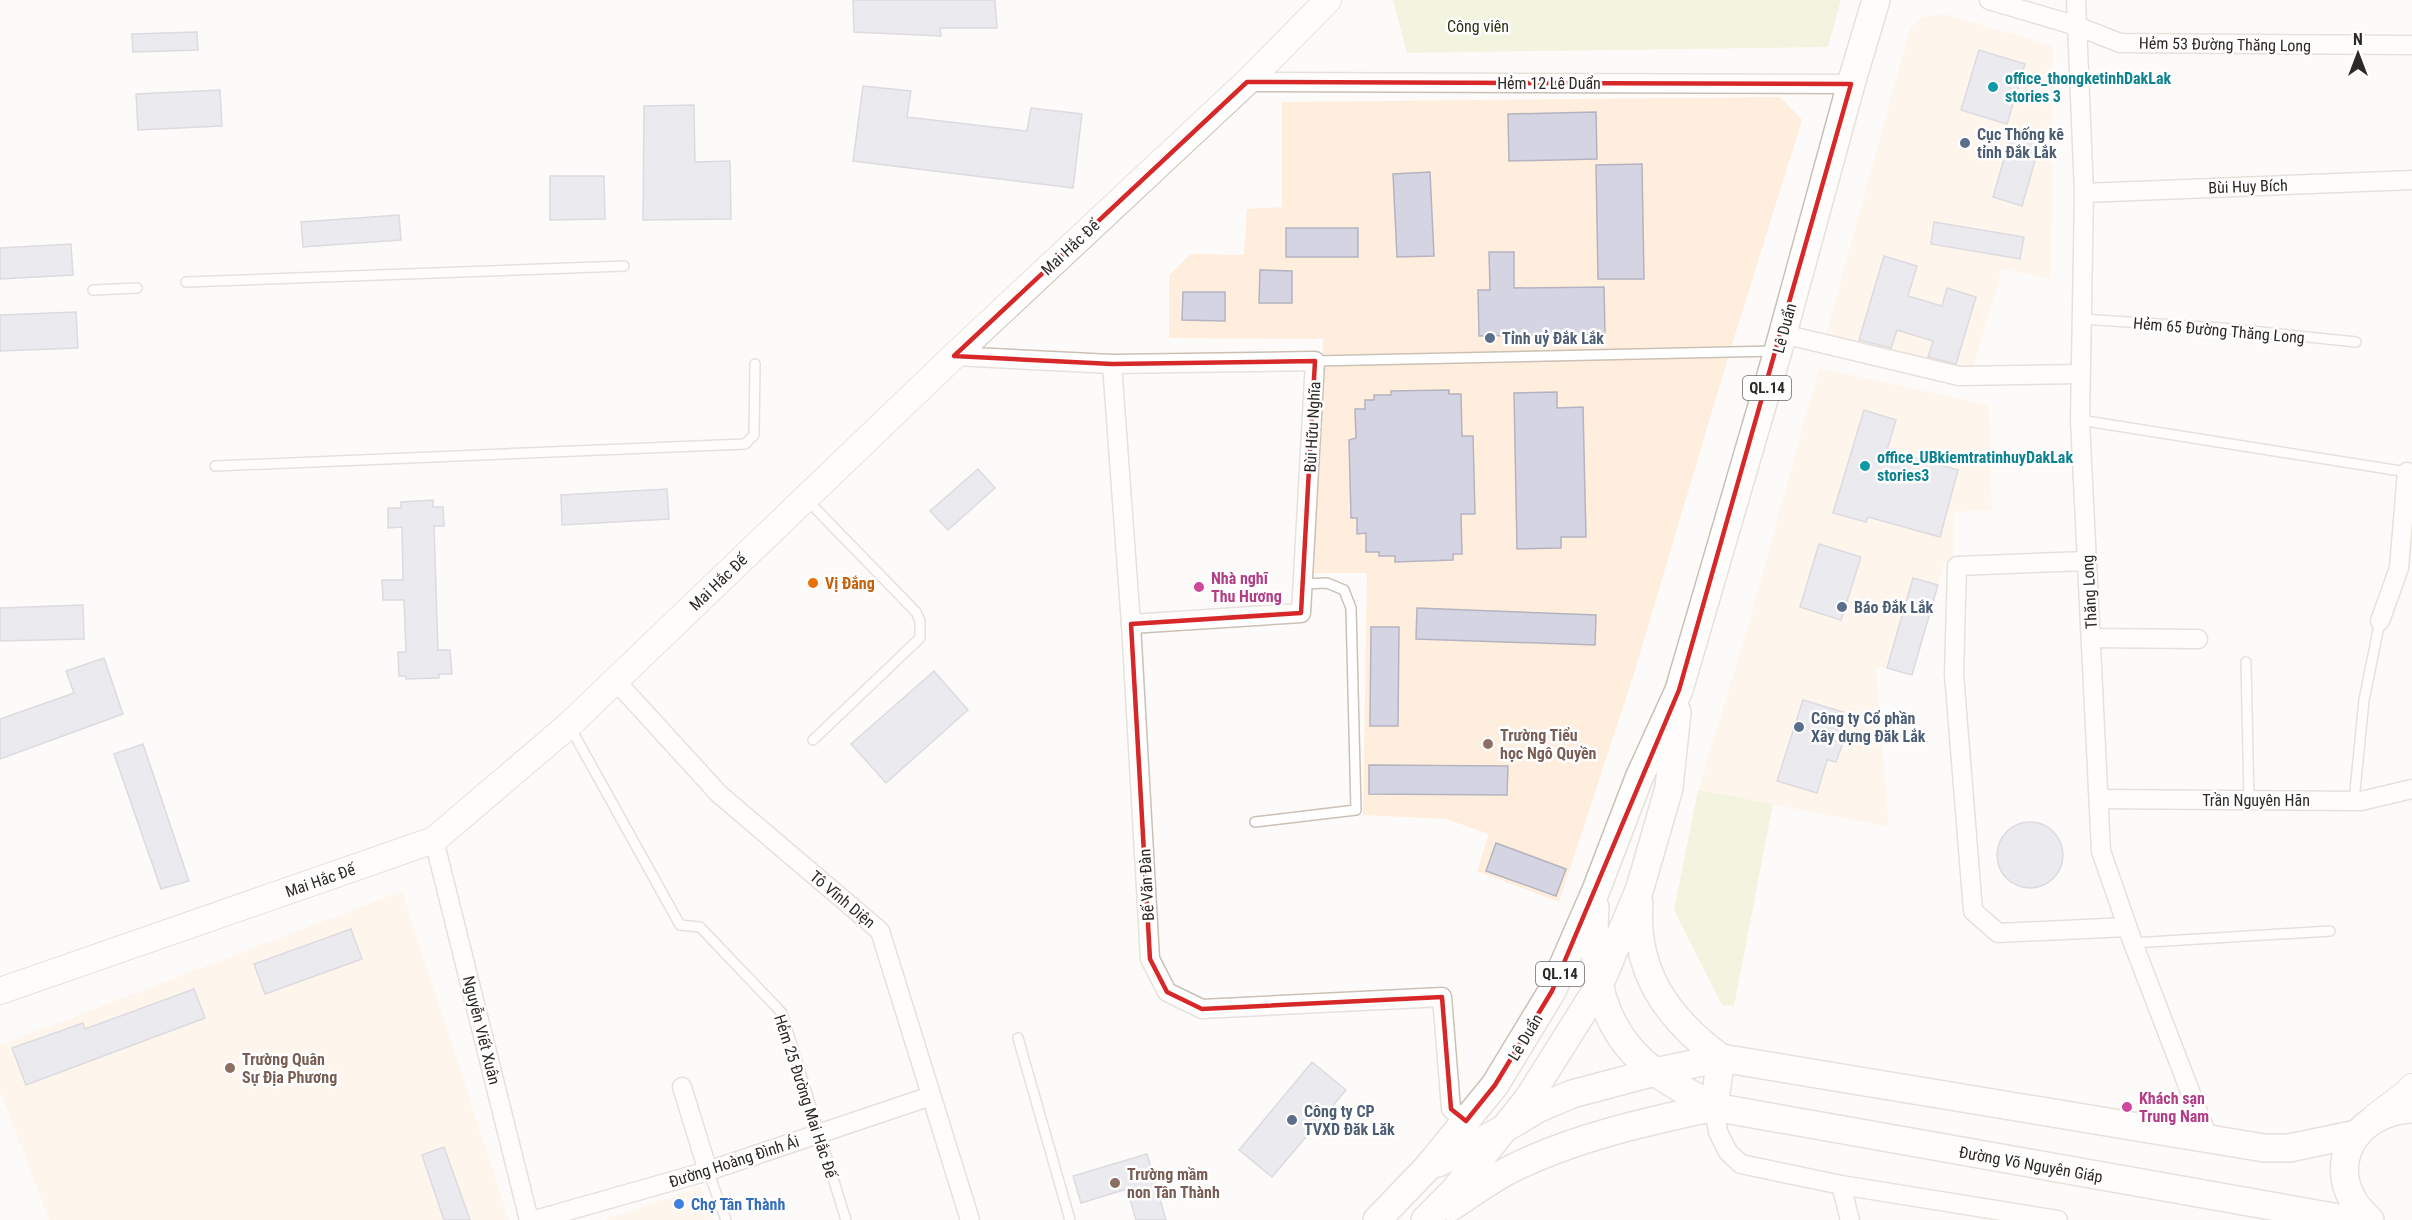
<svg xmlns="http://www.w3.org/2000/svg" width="2412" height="1220" font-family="'Roboto Condensed',sans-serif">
<rect width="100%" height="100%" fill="#fdfbf9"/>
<g fill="#fed">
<path d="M1934 15H1948L2053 46 2051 279 2002 269 1970 379 1822 349 1909 32 1913 24 1921 18Z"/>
<path d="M1780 97 1802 120 1730 351 1634 673 1559 902 1477 871 1489 834 1446 819 1363 815 1367 573H1314L1323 339 1169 338V276L1190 254 1244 255 1247 209 1282 207V102Z"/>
<path d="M1819 368 1989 405 1992 510 1953 512V560L1945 561 1912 675 1876 666 1889 827 1698 790 1747 630Z"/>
<path d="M402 891 509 1220H49L0 1091V1045Z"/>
<path d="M701 1187 712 1220H604Z"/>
</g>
<g fill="#e4ecbf">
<path d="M1393 0H1841L1828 47 1407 53Z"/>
<path d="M1698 790 1773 804 1734 1006 1722 1005 1674 910Z"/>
</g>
<g fill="#d5d4e2" stroke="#b4b3c0" stroke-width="1.5">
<path d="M853 0H995L997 28H940L941 36 854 32Z"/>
<path d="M197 32 198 50 133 52 132 34Z"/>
<path d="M1979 50 2025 64 2007 124 1961 110Z"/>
<path d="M863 86 911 91 907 117 1027 131 1031 108 1082 114 1073 188 853 161Z"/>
<path d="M220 90 222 126 138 130 136 94Z"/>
<path d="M694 105 695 162 730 161 731 219 643 220 644 106Z"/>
<path d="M1596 112 1597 159 1509 161 1508 114Z"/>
<path d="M2013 128 2042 136 2022 206 1993 197Z"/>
<path d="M1642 164 1644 279H1598L1596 165Z"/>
<path d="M1430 172 1434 256 1397 257 1393 174Z"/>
<path d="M550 176H604L605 219 550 220Z"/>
<path d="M399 215 401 240 303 247 301 222Z"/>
<path d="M1934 222 2024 237 2020 259 1931 244Z"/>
<rect x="1286" y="228" width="72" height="29"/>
<path d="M71 244 73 275 0 279V248Z"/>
<path d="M1489 252H1514V288L1604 287 1605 334 1479 336 1478 290H1490Z"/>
<path d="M1884 256 1917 266 1908 296 1942 306 1947 288 1976 297 1956 364 1928 357 1933 341 1897 330 1891 348 1859 340Z"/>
<path d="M1260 270 1292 271V303H1259Z"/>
<path d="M1183 292H1225V321L1182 320Z"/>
<path d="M76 312 78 348 0 351V315Z"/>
<path d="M1449 390V394H1461L1462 436H1473L1475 514H1461L1462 554H1453V560L1395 562V556H1379V552H1366V533L1357 534V518H1351L1349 440 1356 438 1355 409H1365V400H1374V395H1391V391Z"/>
<path d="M1557 392V408L1583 407 1586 537H1561V548L1517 549 1514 393Z"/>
<path d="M1864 410 1896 420 1887 450 1958 470 1940 537 1868 517 1866 522 1833 513Z"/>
<path d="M978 469 995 488 948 530 930 511Z"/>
<path d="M667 489 669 519 562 525 561 495Z"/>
<path d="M433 500V507H443L444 526H434L438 650H450L452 674H439V678L406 679V676H399L398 652H406L404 600H383L382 580H403L402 527 388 528V508H401V502Z"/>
<path d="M1819 544 1861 557 1841 620 1800 607Z"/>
<path d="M1913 578 1938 585 1912 675 1887 668Z"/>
<path d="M83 605 84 639 0 641V608Z"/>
<path d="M1417 608 1596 615 1595 645 1416 639Z"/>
<path d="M1371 627H1399L1398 726H1370Z"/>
<path d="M104 658 123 714 0 759V719L74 693 66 671Z"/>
<path d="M934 671 968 710 886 783 851 744Z"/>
<path d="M1803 700 1843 712 1834 740 1843 743 1836 762 1827 760 1817 793 1777 781Z"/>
<path d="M143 744 189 881 161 889 114 754Z"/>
<path d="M1369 765 1508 766 1507 795 1369 794Z"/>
<circle cx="2030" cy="855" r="33"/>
<path d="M1496 843 1566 869 1556 896 1486 871Z"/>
<path d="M351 929 362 959 265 994 254 964Z"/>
<path d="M194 989 205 1018 26 1085 12 1048 83 1023 85 1029Z"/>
<path d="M1312 1062 1346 1090 1272 1177 1239 1150Z"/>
<path d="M444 1147 470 1220H444L422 1155Z"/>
<path d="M1147 1154 1166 1220H1136L1127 1189 1081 1203 1073 1176Z"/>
</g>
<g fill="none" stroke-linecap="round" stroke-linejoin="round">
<g stroke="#cbc0b5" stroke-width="12">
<g id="lane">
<path d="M186 282 624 266"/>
<path d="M93 290 137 288"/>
<path d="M2081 319 2222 328 2356 342"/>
<path d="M1315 361 1775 351"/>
<path d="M2080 420 2407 472"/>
<path d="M215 466 745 444 754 435 755 364"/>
<path d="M807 500 916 612 920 621V638L813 740"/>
<path d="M2246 662 2249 800"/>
<path d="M570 727 680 925 700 927 782 1013 846 1220"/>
<path d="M2354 801 2364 700 2380 621"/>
<path d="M1255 822 1356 810 1351 608 1344 590 1327 583 1303 584"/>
<path d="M2133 943 2330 931"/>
<path d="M1018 1038 1070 1220"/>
<path d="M708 1171 726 1220"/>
</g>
</g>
<g stroke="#cbc0b5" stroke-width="21">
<g id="street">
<path d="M1989 0 2077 26 2120 43 2412 45"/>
<path d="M2076 0 2084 193 2080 420 2101 851 2133 943 2208 1138"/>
<path d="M1247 82 1851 84"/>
<path d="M2084 193 2412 180"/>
<path d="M1783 334 1959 376 2080 374"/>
<path d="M954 356 1112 364 1315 361 1301 613 1131 624"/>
<path d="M1112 364 1131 624 1150 959 1167 992 1202 1009 1442 997 1451 1109 1466 1121"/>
<path d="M2087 561 1957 566 1954 674 1973 911 1998 933 2127 927"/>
<path d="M2380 621 2399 568 2407 472"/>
<path d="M2091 638 2198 639"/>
<path d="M615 680 719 794 880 931 970 1220"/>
<path d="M2099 799 2361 801 2412 789"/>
<path d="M434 840 529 1220"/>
<path d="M682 1087 708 1171"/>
<path d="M1714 1107 1718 1132 1728 1152 1741 1164 1841 1185 2058 1220"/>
<path d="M1841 1185 1850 1220"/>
<path d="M535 1220 708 1171 931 1096"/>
</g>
</g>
<g stroke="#cbc0b5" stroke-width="28">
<g id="secondary">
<path d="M0 991 434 840 569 725 954 356 1247 82 1328 0"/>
<path d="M2375 1117 2407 1093 2412 1087"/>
</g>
</g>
<g stroke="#cbc0b5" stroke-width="30">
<g id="primary">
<path d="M1639 903C1634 972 1667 1018 1721 1058"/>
<path d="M1595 907C1591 971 1600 1031 1654 1071 1672 1085 1694 1095 1714 1107L2350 1220"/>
<path d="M1714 1107 1721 1058"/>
<path d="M1438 1163 1504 1129 1537 1109 1572 1094 1655 1072 1721 1058 2264 1148H2289L2357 1134"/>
<path d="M1451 1207C1471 1194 1491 1179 1513 1168 1576 1137 1645 1122 1714 1107"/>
<path d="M1377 1220 1427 1168 1495 1085 1552 991 1596 890 1639 778 1679 690 1778 351 1851 84 1876 0"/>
<path d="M1425 1220 1454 1191 1528 1099 1599 986 1640 888 1669 788 1677 712"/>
<path d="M2370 1220C2320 1177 2348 1112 2412 1109"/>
</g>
</g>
<use href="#lane" stroke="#fff" stroke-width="9"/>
<use href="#street" stroke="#fff" stroke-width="18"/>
<use href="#secondary" stroke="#fff" stroke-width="26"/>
<use href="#primary" stroke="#fff" stroke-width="27"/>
</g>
<path d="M0 0H2412V1220H0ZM1247 82 1851 84 1679 690 1552 991 1495 1085 1466 1121 1451 1109 1442 997 1202 1009 1167 992 1150 959 1131 624 1301 613 1315 361 1112 364 954 356Z" fill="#fdfbf9" fill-opacity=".55" fill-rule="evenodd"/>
<path fill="none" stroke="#d62828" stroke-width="4.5" stroke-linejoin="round" d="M1247 82 1851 84 1679 690 1552 991 1495 1085 1466 1121 1451 1109 1442 997 1202 1009 1167 992 1150 959 1131 624 1301 613 1315 361 1112 364 954 356Z"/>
<g fill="#0f9aa8" stroke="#fff" stroke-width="2">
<circle cx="1993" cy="87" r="6"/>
<circle cx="1865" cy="466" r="6"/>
</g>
<g fill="#5c6f8a" stroke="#fff" stroke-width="2">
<circle cx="1965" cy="143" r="6"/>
<circle cx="1490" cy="338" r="6"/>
<circle cx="1842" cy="607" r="6"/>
<circle cx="1799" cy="727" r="6"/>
<circle cx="1292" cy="1120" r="6"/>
</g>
<circle fill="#e8710a" stroke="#fff" stroke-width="2" cx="813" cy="583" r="6"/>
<g fill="#d1479c" stroke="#fff" stroke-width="2">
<circle cx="1199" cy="587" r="6"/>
<circle cx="2127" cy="1107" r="6"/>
</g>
<g fill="#8d6e63" stroke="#fff" stroke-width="2">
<circle cx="1488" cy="744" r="6"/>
<circle cx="230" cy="1068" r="6"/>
<circle cx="1115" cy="1183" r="6"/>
</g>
<circle fill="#3f7fe0" stroke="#fff" stroke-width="2" cx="679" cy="1204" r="6"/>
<g text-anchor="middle" stroke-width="5" stroke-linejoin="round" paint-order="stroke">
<g fill="#fff" stroke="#6c6966" stroke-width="1.5">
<rect x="1743" y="376" width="48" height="24" rx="4.5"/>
<rect x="1536" y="962" width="48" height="24" rx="4.5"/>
</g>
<g font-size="15" font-weight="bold" fill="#2d2925">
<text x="1767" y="393">QL.14</text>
<text x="1560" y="979">QL.14</text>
</g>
<g font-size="16" fill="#2b3011" stroke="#fff">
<text x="1478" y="32">Công viên</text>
</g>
<g font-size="16" fill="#2d2925" stroke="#fff">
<text transform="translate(2225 44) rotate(1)" y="6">Hẻm 53 Đường Thăng Long</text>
<text x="1549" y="89">Hẻm 12 Lê Duẩn</text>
<text transform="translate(2248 186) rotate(-2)" y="6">Bùi Huy Bích</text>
<text transform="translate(1070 247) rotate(-43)" y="6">Mai Hắc Đế</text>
<text transform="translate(1784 328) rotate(-75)" y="6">Lê Duẩn</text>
<text transform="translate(2219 330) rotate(5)" y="6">Hẻm 65 Đường Thăng Long</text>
<text transform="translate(1312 427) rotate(-87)" y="6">Bùi Hữu Nghĩa</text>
<text transform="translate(718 582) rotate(-44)" y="6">Mai Hắc Đế</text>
<text transform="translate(2089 592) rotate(-93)" y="6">Thăng Long</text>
<text x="2256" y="806">Trần Nguyên Hãn</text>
<text transform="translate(320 880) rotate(-19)" y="6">Mai Hắc Đế</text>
<text transform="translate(1146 885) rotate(-93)" y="6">Bế Văn Đàn</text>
<text transform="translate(843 899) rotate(40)" y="6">Tô Vĩnh Diện</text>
<text transform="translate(482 1030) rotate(76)" y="6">Nguyễn Viết Xuân</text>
<text transform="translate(1525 1037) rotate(-59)" y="6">Lê Duẩn</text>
<text transform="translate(806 1096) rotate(72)" y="6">Hẻm 25 Đường Mai Hắc Đế</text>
<text transform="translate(734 1161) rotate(-18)" y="6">Đường Hoàng Đình Ái</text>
<text transform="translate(2031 1164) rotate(10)" y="6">Đường Võ Nguyên Giáp</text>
</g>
<g font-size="16" font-weight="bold" fill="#0d838f" stroke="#fff" text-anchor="start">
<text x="2005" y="84">office_thongketinhDakLak<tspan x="2005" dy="18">stories 3</tspan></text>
<text x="1877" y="463">office_UBkiemtratinhuyDakLak<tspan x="1877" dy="18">stories3</tspan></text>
</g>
<g font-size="16" font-weight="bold" fill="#4e5e75" stroke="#fff" text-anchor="start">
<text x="1977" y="140">Cục Thống kê<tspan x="1977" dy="18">tỉnh Đắk Lắk</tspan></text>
<text x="1502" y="344">Tỉnh uỷ Đắk Lắk</text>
<text x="1854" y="613">Báo Đắk Lắk</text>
<text x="1811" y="724">Công ty Cổ phần<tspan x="1811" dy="18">Xây dựng Đăk Lắk</tspan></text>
<text x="1304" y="1117">Công ty CP<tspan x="1304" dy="18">TVXD Đăk Lăk</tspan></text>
</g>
<g font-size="16" font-weight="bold" fill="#b23c85" stroke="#fff" text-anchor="start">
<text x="1211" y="584">Nhà nghĩ<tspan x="1211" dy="18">Thu Hương</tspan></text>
<text x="2139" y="1104">Khách sạn<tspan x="2139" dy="18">Trung Nam</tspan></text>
</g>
<g font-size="16" font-weight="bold" fill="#c56008" stroke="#fff" text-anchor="start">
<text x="825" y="589">Vị Đắng</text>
</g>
<g font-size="16" font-weight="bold" fill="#785e54" stroke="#fff" text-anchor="start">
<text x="1500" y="741">Trường Tiểu<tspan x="1500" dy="18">học Ngô Quyền</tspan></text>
<text x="242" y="1065">Trường Quân<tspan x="242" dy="18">Sự Địa Phương</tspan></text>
<text x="1127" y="1180">Trường mầm<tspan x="1127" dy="18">non Tân Thành</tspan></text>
</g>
<g font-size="16" font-weight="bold" fill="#366cbe" stroke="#fff" text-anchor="start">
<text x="691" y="1210">Chợ Tân Thành</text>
</g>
</g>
<g transform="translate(2358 54)" stroke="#ffffff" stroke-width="4.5" paint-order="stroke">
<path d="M0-4.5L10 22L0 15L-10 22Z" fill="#2d2925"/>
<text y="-9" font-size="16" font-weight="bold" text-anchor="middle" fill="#2d2925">N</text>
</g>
</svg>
